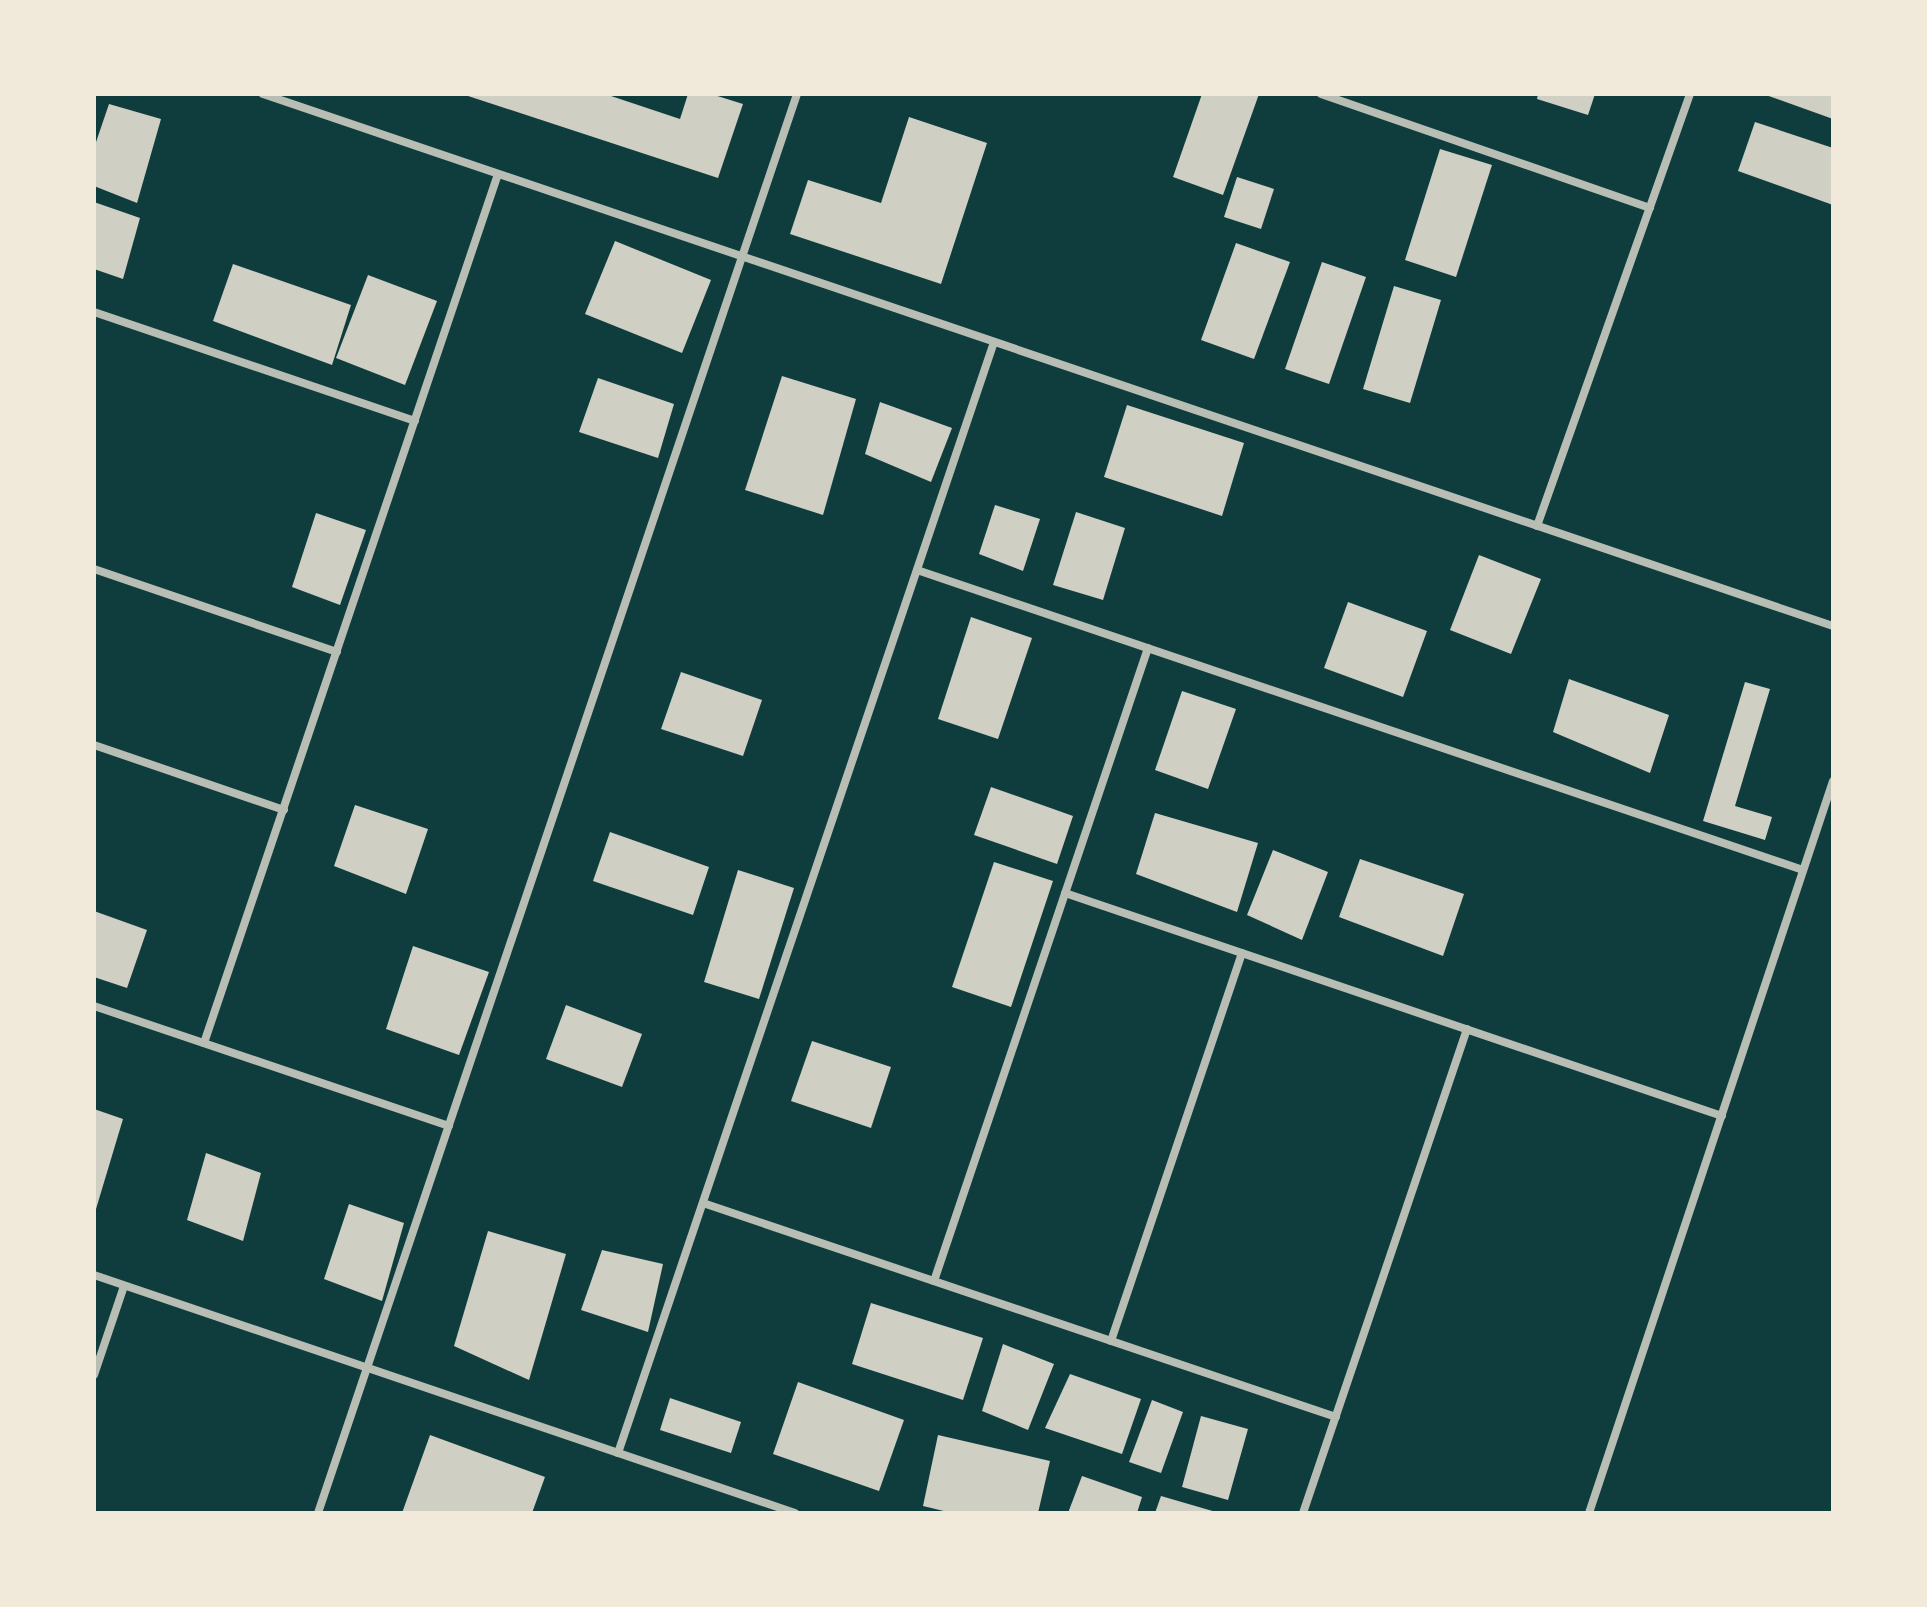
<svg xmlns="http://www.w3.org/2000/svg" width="1927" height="1607" font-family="'Space Grotesk',sans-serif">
<rect width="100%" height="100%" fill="#0f3d3e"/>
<g fill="#cfcfc3">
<path d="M605 94 680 119 688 94H711L743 104 718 178 465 95Z"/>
<path d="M1202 94H1259L1223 195 1173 177Z"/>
<path d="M1538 94H1595L1588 115 1537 99Z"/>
<path d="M1763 94H1833V119Z"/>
<path d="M109 104 161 119 137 203 94 186V148Z"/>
<path d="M909 117 987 143 941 284 790 234 808 180 881 203Z"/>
<path d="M1755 122 1833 148V205L1738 171Z"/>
<path d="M1440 149 1492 165 1456 277 1405 260Z"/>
<path d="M1237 177 1274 189 1261 229 1224 217Z"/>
<path d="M94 202 140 218 123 279 94 269Z"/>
<path d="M615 241 711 280 682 353 585 314Z"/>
<path d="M1236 243 1290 262 1254 359 1201 340Z"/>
<path d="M1322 262 1366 277 1329 384 1285 369Z"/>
<path d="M233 264 351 305 332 365 213 321Z"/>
<path d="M368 275 437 301 405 385 336 358Z"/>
<path d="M1394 286 1441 300 1410 403 1363 389Z"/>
<path d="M782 376 856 399 823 515 745 490Z"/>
<path d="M598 378 674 404 658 458 579 432Z"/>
<path d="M880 402 952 428 931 482 865 454Z"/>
<path d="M1127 405 1244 443 1222 516 1104 477Z"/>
<path d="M995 505 1040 519 1023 571 979 554Z"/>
<path d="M1076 512 1125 528 1103 600 1053 585Z"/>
<path d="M316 513 366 530 340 605 292 587Z"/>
<path d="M1479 555 1541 579 1511 654 1450 630Z"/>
<path d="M1348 602 1427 631 1403 697 1324 668Z"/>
<path d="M971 617 1032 638 998 739 938 719Z"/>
<path d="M681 672 762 700 743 756 661 729Z"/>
<path d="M1569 679 1669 715 1650 773 1553 732Z"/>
<path d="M1745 682 1770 689 1735 806 1772 817 1765 840 1703 821Z"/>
<path d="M1182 691 1236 709 1208 789 1155 770Z"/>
<path d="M991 787 1073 816 1057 864 974 835Z"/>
<path d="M355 805 428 829 406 894 334 866Z"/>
<path d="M1155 813 1258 843 1237 912 1136 874Z"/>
<path d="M610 832 709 867 693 915 593 881Z"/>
<path d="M1273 850 1328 872 1302 940 1247 915Z"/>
<path d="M1360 859 1464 894 1443 956 1339 917Z"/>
<path d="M994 862 1053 881 1011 1007 952 987Z"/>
<path d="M738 870 794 888 759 999 704 982Z"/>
<path d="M94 911 147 930 127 988 94 977Z"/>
<path d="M413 946 489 972 459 1055 386 1029Z"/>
<path d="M566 1005 642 1034 622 1087 546 1059Z"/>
<path d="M812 1041 891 1067 871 1128 791 1101Z"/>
<path d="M94 1109 123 1119 96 1209 94 1208Z"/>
<path d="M206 1153 261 1173 243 1241 187 1220Z"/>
<path d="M349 1204 404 1223 382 1301 324 1279Z"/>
<path d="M488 1231 566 1254 529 1380 454 1346Z"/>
<path d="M602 1250 663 1264 648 1332 581 1310Z"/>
<path d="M871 1303 983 1338 963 1400 852 1364Z"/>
<path d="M1003 1344 1054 1364 1028 1430 982 1411Z"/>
<path d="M1070 1374 1141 1399 1122 1454 1045 1428Z"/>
<path d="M798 1382 904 1420 879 1491 773 1454Z"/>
<path d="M670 1398 741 1422 731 1453 660 1430Z"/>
<path d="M1152 1400 1183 1412 1161 1473 1129 1462Z"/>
<path d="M1201 1416 1248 1429 1228 1500 1182 1487Z"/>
<path d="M430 1435 545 1477 532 1513H402Z"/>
<path d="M938 1435 1050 1461 1038 1513H952L923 1506Z"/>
<path d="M1082 1476 1142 1497 1137 1513H1068Z"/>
<path d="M1161 1496 1216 1512 1215 1513H1155Z"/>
</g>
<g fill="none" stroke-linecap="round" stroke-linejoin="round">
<g stroke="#b8beb3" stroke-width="8">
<path d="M263 94 1833 626"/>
<path d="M1321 94 1650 208"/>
<path d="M94 312 415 421"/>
<path d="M1537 526 1690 94"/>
<path d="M94 569 337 652"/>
<path d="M917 570 1803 870"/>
<path d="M94 745 284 810"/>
<path d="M1065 893 1722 1116"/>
<path d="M94 1006 449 1126"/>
<path d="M204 1043 498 174"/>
<path d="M703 1203 1336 1417"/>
<path d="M94 1275 795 1513"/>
<path d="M934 1281 1148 648"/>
<path d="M1111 1341 1242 953"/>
<path d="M94 1375 124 1286"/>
<path d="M618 1453 994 342"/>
<path d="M318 1513 797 94"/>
<path d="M1303 1513 1467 1029"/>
<path d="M1589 1513 1833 781"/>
</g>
</g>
<rect width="1927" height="1607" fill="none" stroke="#f1e9da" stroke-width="192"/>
</svg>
